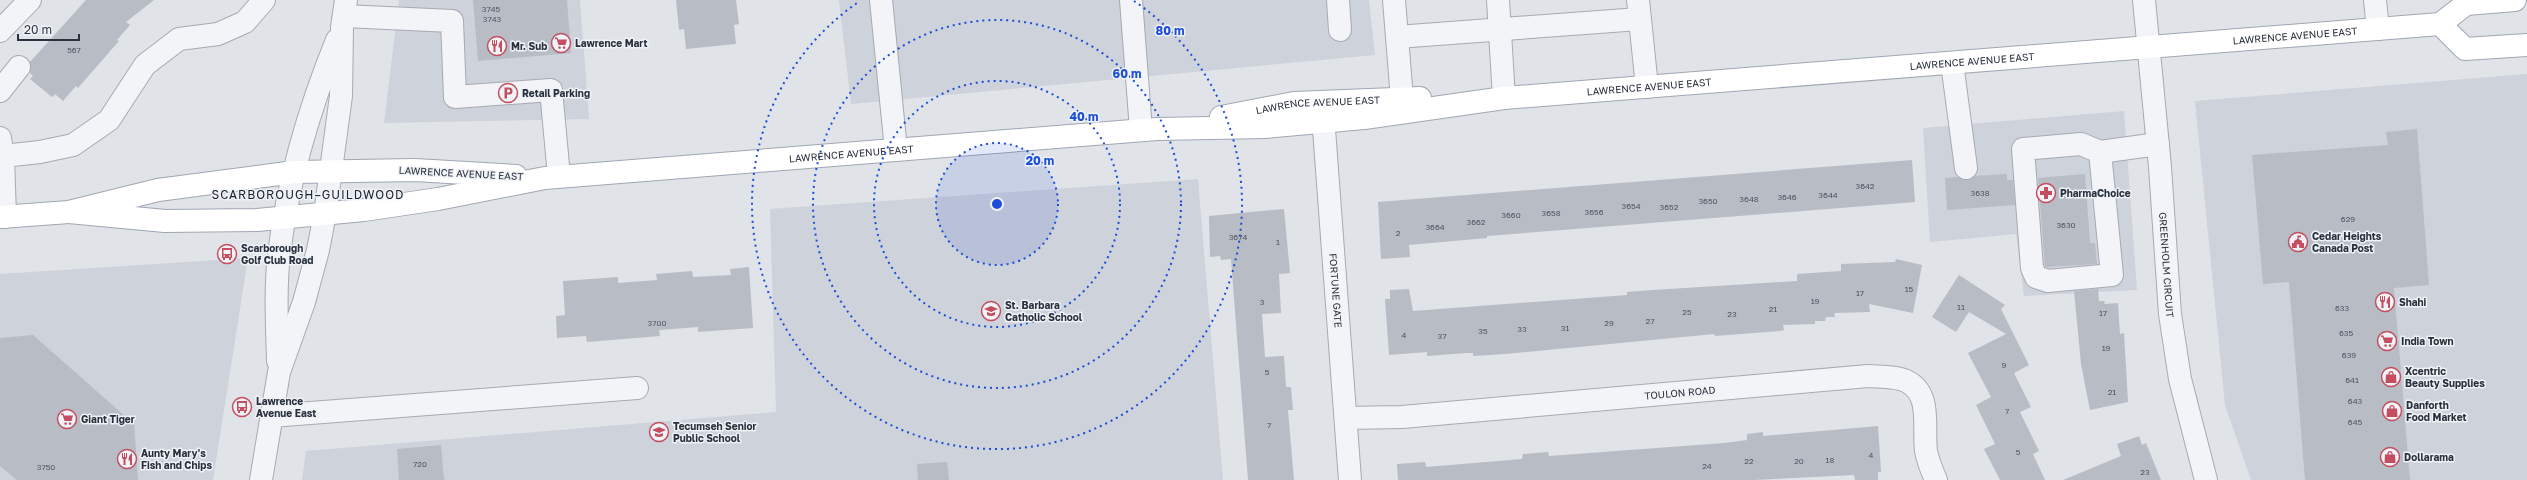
<svg xmlns="http://www.w3.org/2000/svg" width="2527" height="480" font-family="'Golos Text',sans-serif">
<rect width="100%" height="100%" fill="#e0e3e8"/>
<g fill="#ced2da">
<path d="M399 0H580L589 119 384 123Z"/>
<path d="M839 0H1369L1375 55 851 104Z"/>
<path d="M2527 74V480H2251L2225 405 2195 101Z"/>
<path d="M2124 111 2137 290 2024 296 2016 234 1930 242 1923 128Z"/>
<path d="M1198 179 1223 480H302L306 451 776 412 770 209Z"/>
<path d="M248 258 213 480H0V274Z"/>
</g>
<g fill="#b8bcc4">
<path d="M86 0H154L126 22 130 25 117 40 119 41 78 88 76 86 63 101 55 94 52 97 30 79 33 76 30 73V62Z"/>
<path d="M473 0H567L571 53 478 61Z"/>
<path d="M676 0H736L739 24 734 25 736 44 686 49 684 29 679 30Z"/>
<path d="M2417 129 2429 285 2394 288 2410 480H2305L2289 282 2263 284 2252 155 2388 145 2386 132Z"/>
<path d="M1912 160 1915 202 1487 236V238L1409 245 1410 257 1381 259 1378 202Z"/>
<path d="M2007 174V180H2013L2015 205 1947 210 1945 178 1958 177 1967 180 1975 176Z"/>
<path d="M2085 174 2090 243H2095L2097 264 2045 267 2038 178Z"/>
<path d="M1284 209 1290 273 1279 274 1281 313 1262 314 1265 357 1284 356 1286 387H1291L1293 410H1288L1294 480H1248L1231 259 1221 260 1220 256 1210 257 1209 216Z"/>
<path d="M1896 259 1922 265 1913 313 1869 304 1870 312 1834 313 1835 317H1826L1825 321H1815V324L1783 325 1784 330 1780 331 1715 336 1714 334 1505 354 1473 356V353H1467L1427 356V352L1389 355 1385 299H1390V290L1409 289 1413 311 1627 295V292L1653 290 1797 281V274L1841 271V264L1895 262Z"/>
<path d="M749 267 753 328 698 332V327L659 330 660 336 587 342 586 336 557 338 556 316 565 315 563 281 618 277V283L657 280 656 274 692 271 693 277 731 275 730 269Z"/>
<path d="M1959 275 2005 305 2001 309 2029 365 2014 373 2031 407 2020 412 2039 451 2033 454 2045 480H2000L1984 449 1995 444 1976 405 1991 397 1968 353 2006 334 1969 312 1956 332 1932 317Z"/>
<path d="M2098 289 2099 301H2105L2104 304 2118 303 2120 334 2124 333 2128 402 2090 410 2081 364 2074 291Z"/>
<path d="M33 335 134 424 138 480H17L0 466V338Z"/>
<path d="M1878 426 1881 472H1878V480H1855L1854 475 1754 480H1398L1397 464 1425 462 1426 467 1522 459 1523 454 1548 452 1549 456 1724 443 1747 440V434L1763 432V436Z"/>
<path d="M2139 436 2142 445 2146 443 2161 480H2063L2121 456 2117 444Z"/>
<path d="M441 445 444 480H399L397 449Z"/>
<path d="M947 462 949 480H918L917 464Z"/>
</g>
<g fill="none" stroke-linecap="round" stroke-linejoin="round">
<g stroke="#a6aab2" stroke-width="24">
<g id="minor">
<path d="M881 0 896 150"/>
<path d="M1131 0 1141 130"/>
<path d="M1338 0 1340 30"/>
<path d="M1394 0 1402 99"/>
<path d="M1498 0 1504 98"/>
<path d="M1638 0 1647 87"/>
<path id="s1" d="M2144 0 2160 167 2170 314 2180 379 2206 480"/>
<path d="M2375 0 2378 29"/>
<path d="M344 16 452 21 455 97 551 90 559 176"/>
<path d="M0 31 30 0"/>
<path d="M1397 37 1639 19"/>
<path d="M1952 63 1966 168"/>
<path d="M0 91 19 67"/>
<path id="s2" d="M1322 102 1350 480"/>
<path d="M0 138 3 156"/>
<path d="M2100 152 2081 144 2023 149 2032 268 2036 277 2048 281 2112 275 2100 152 2158 144"/>
<path d="M5 217 3 156 40 152 73 145 109 120 145 65 179 39 218 34 245 22 264 0"/>
<path d="M278 361C277 325 275 289 279 254 288 180 309 109 337 40"/>
<path d="M271 416 637 388"/>
<path id="s3" d="M1346 418 1402 417 1868 376C1880 377 1898 376 1908 382 1932 395 1923 428 1926 451 1928 461 1932 471 1936 480"/>
<path d="M261 480 279 372 304 302 318 250 325 214 341 96 342 27 346 0"/>
</g>
</g>
<g stroke="#a0a7b3" stroke-width="24">
<g id="major">
<path d="M2440 24 2465 49 2527 45"/>
<path id="s4" d="M1221 117 1294 103 1420 98"/>
<path id="s5" d="M69 212 165 221 257 220 364 210 438 199 545 178 1157 129 1265 127 1364 118 1504 98 2440 24 2466 4 2515 0"/>
<path d="M0 217 69 212 158 190 294 172 415 170 516 176"/>
</g>
</g>
<use href="#minor" stroke="#f2f4f7" stroke-width="22"/>
<use href="#major" stroke="#fff" stroke-width="22"/>
</g>
<circle cx="997" cy="204" r="61" fill="#1d4ed8" fill-opacity=".12"/>
<g fill="none" stroke="#1d4ed8" stroke-width="2" stroke-dasharray="2 4">
<circle cx="997" cy="204" r="61"/>
<circle cx="997" cy="204" r="123"/>
<circle cx="997" cy="204" r="184"/>
<path d="M1134 1A245 245 0 1 1 860 1"/>
</g>
<defs>
<g id="supermarket-ring" transform="scale(1)"><circle r="9.5" fill="#eff2f6" stroke="#c44e5f" stroke-width="1.5"/><path d="M-6-5.5h2.5l.6 2H6L4.5 2H-2.5L-4.4-4H-6ZM-1.5 3.2a1.3 1.3 0 1 0 .1 0ZM3 3.2a1.3 1.3 0 1 0 .1 0Z" fill="#c44e5f"/></g>
<g id="restaurant-ring" transform="scale(1)"><circle r="9.5" fill="#eff2f6" stroke="#c44e5f" stroke-width="1.5"/><path d="M-5-6h1v4h1v-4h1v4h1v-4h1v5L-1.5 .5V6h-2V.5L-5-1ZM5-6V6H3V1.5H1.5Q1.5-4 5-6Z" fill="#c44e5f"/></g>
<g id="parking-ring" transform="scale(1)"><circle r="9.5" fill="#eff2f6" stroke="#c44e5f" stroke-width="1.5"/><path d="M-3.5-5.5H1a3.5 3.5 0 0 1 0 7H-1V5.5H-3.5ZM-1-3.4V-.6H.8a1.4 1.4 0 0 0 0-2.8Z" fill="#c44e5f"/></g>
<g id="pharmacy-ring" transform="scale(1)"><circle r="9.5" fill="#eff2f6" stroke="#c44e5f" stroke-width="1.5"/><path d="M-2-6h4v4h4v4h-4v4h-4v-4h-4v-4h4Z" fill="#c44e5f"/></g>
<g id="civic-ring" transform="scale(1)"><circle r="9.5" fill="#eff2f6" stroke="#c44e5f" stroke-width="1.5"/><path d="M-.6-6.5H3V-4.5H.6V-3L4-1V1h2V6H-6V1h2V-1L-.6-3ZM-1.2 2.5V6h2.4V2.5Z" fill="#c44e5f"/></g>
<g id="bus-ring" transform="scale(1)"><circle r="9.5" fill="#eff2f6" stroke="#c44e5f" stroke-width="1.5"/><path d="M-5-6H5V4H4V6H2V4H-2V6H-4V4H-5ZM-3.5-4V0h7V-4ZM-3.5 1.2v1.5H-2V1.2ZM2 1.2v1.5H3.5V1.2Z" fill="#c44e5f"/></g>
<g id="school-ring" transform="scale(1)"><circle r="9.5" fill="#eff2f6" stroke="#c44e5f" stroke-width="1.5"/><path d="M0-5L7-2L0 1L-7-2ZM-4 1L0 2.5L4 1V4Q0 6-4 4Z" fill="#c44e5f"/></g>
<g id="shop-ring" transform="scale(1)"><circle r="9.5" fill="#eff2f6" stroke="#c44e5f" stroke-width="1.5"/><path d="M-5-2.5h2.3a2.7 3.5 0 0 1 5.4 0H5L5.5 6h-11ZM-1.5-2.5h3a1.5 2.3 0 0 0-3 0Z" fill="#c44e5f"/></g>
</defs>
<g fill-rule="evenodd">
<use href="#supermarket-ring" x="561" y="43"/>
<use href="#restaurant-ring" x="497" y="46"/>
<use href="#parking-ring" x="508" y="93"/>
<use href="#pharmacy-ring" x="2046" y="193"/>
<use href="#civic-ring" x="2298" y="242"/>
<use href="#bus-ring" x="227" y="254"/>
<use href="#restaurant-ring" x="2385" y="302"/>
<use href="#school-ring" x="991" y="311"/>
<use href="#supermarket-ring" x="2387" y="341"/>
<use href="#shop-ring" x="2391" y="377"/>
<use href="#bus-ring" x="242" y="407"/>
<use href="#shop-ring" x="2392" y="411"/>
<use href="#supermarket-ring" x="67" y="419"/>
<use href="#school-ring" x="659" y="432"/>
<use href="#shop-ring" x="2390" y="457"/>
<use href="#restaurant-ring" x="127" y="459"/>
</g>
<g text-anchor="middle" stroke-width="3" stroke-linejoin="round" paint-order="stroke">
<g font-size="8" fill="#4e5460">
<text x="491" y="12">3745</text>
<text x="492" y="22">3743</text>
<text x="74" y="53">567</text>
<text x="1865" y="189">3642</text>
<text x="1980" y="196">3638</text>
<text x="1828" y="198">3644</text>
<text x="1787" y="200">3646</text>
<text x="1749" y="202">3648</text>
<text x="1708" y="204">3650</text>
<text x="1631" y="209">3654</text>
<text x="1669" y="210">3652</text>
<text x="1594" y="215">3656</text>
<text x="1551" y="216">3658</text>
<text x="1511" y="218">3660</text>
<text x="2348" y="222">629</text>
<text x="1476" y="225">3662</text>
<text x="2066" y="228">3630</text>
<text x="1435" y="230">3664</text>
<text x="1398" y="236">2</text>
<text x="1238" y="240">3674</text>
<text x="1278" y="245">1</text>
<text x="1909" y="292">15</text>
<text x="1860" y="296">17</text>
<text x="1815" y="304">19</text>
<text x="1262" y="305">3</text>
<text x="1961" y="310">11</text>
<text x="2342" y="311">633</text>
<text x="1773" y="312">21</text>
<text x="1687" y="315">25</text>
<text x="2103" y="316">17</text>
<text x="1732" y="317">23</text>
<text x="1650" y="324">27</text>
<text x="657" y="326">3700</text>
<text x="1609" y="326">29</text>
<text x="1565" y="331">31</text>
<text x="1522" y="332">33</text>
<text x="1483" y="334">35</text>
<text x="2346" y="336">635</text>
<text x="1404" y="338">4</text>
<text x="1442" y="339">37</text>
<text x="2106" y="351">19</text>
<text x="2349" y="358">639</text>
<text x="2004" y="368">9</text>
<text x="1267" y="375">5</text>
<text x="2352" y="383">641</text>
<text x="2112" y="395">21</text>
<text x="2355" y="404">643</text>
<text x="2007" y="414">7</text>
<text x="2355" y="425">645</text>
<text x="1269" y="428">7</text>
<text x="2018" y="455">5</text>
<text x="1871" y="458">4</text>
<text x="1830" y="463">18</text>
<text x="1749" y="464">22</text>
<text x="1799" y="464">20</text>
<text x="420" y="467">720</text>
<text x="1707" y="469">24</text>
<text x="46" y="470">3750</text>
<text x="2145" y="475">23</text>
</g>
<g font-size="10" fill="#2a313e" stroke="#eff2f6">
<text dy="4" stroke="none"><textPath href="#s5" startOffset="2236">LAWRENCE AVENUE EAST</textPath></text>
<text dy="4" stroke="none"><textPath href="#s5" startOffset="1912">LAWRENCE AVENUE EAST</textPath></text>
<text dy="4" stroke="none"><textPath href="#s5" startOffset="1588">LAWRENCE AVENUE EAST</textPath></text>
<text dy="4" stroke="none"><textPath href="#s4" startOffset="98">LAWRENCE AVENUE EAST</textPath></text>
<text dy="4" stroke="none"><textPath href="#s5" startOffset="787">LAWRENCE AVENUE EAST</textPath></text>
<text transform="translate(461 173) rotate(3)" y="4">LAWRENCE AVENUE EAST</text>
<text dy="4" stroke="none"><textPath href="#s1" startOffset="266">GREENHOLM CIRCUIT</textPath></text>
<text dy="4" stroke="none"><textPath href="#s2" startOffset="189">FORTUNE GATE</textPath></text>
<text dy="4" stroke="none"><textPath href="#s3" startOffset="335">TOULON ROAD</textPath></text>
</g>
<g font-size="10" font-weight="bold" fill="#2a313e" stroke="#eff2f6" text-anchor="start">
<text x="575" y="47">Lawrence Mart</text>
<text x="511" y="50">Mr. Sub</text>
<text x="522" y="97">Retail Parking</text>
<text x="2060" y="197">PharmaChoice</text>
<text x="2312" y="240">Cedar Heights<tspan x="2312" dy="12">Canada Post</tspan></text>
<text x="241" y="252">Scarborough<tspan x="241" dy="12">Golf Club Road</tspan></text>
<text x="2399" y="306">Shahi</text>
<text x="1005" y="309">St. Barbara<tspan x="1005" dy="12">Catholic School</tspan></text>
<text x="2401" y="345">India Town</text>
<text x="2405" y="375">Xcentric<tspan x="2405" dy="12">Beauty Supplies</tspan></text>
<text x="256" y="405">Lawrence<tspan x="256" dy="12">Avenue East</tspan></text>
<text x="2406" y="409">Danforth<tspan x="2406" dy="12">Food Market</tspan></text>
<text x="81" y="423">Giant Tiger</text>
<text x="673" y="430">Tecumseh Senior<tspan x="673" dy="12">Public School</tspan></text>
<text x="141" y="457">Aunty Mary's<tspan x="141" dy="12">Fish and Chips</tspan></text>
<text x="2404" y="461">Dollarama</text>
</g>
<g font-size="12" letter-spacing="1" fill="#1c222f" stroke="#eff2f6">
<text x="308" y="199">SCARBOROUGH–GUILDWOOD</text>
</g>
</g>
<circle cx="997" cy="204" r="6" fill="#1d4ed8" stroke="#eff2f6" stroke-width="2"/>
<g font-size="12" text-anchor="middle" font-weight="bold" fill="#1d4ed8" stroke="#eff2f6" stroke-width="3" stroke-linejoin="round" paint-order="stroke">
<text x="1170" y="35">80 m</text>
<text x="1127" y="78">60 m</text>
<text x="1084" y="121">40 m</text>
<text x="1040" y="165">20 m</text>
</g>
<path d="M18 34v6h61v-6" fill="none" stroke="#2a313e" stroke-width="2"/>
<text x="24" y="34" font-size="12" fill="#2a313e" stroke="#eff2f6" stroke-width="3" paint-order="stroke">20 m</text>
</svg>
